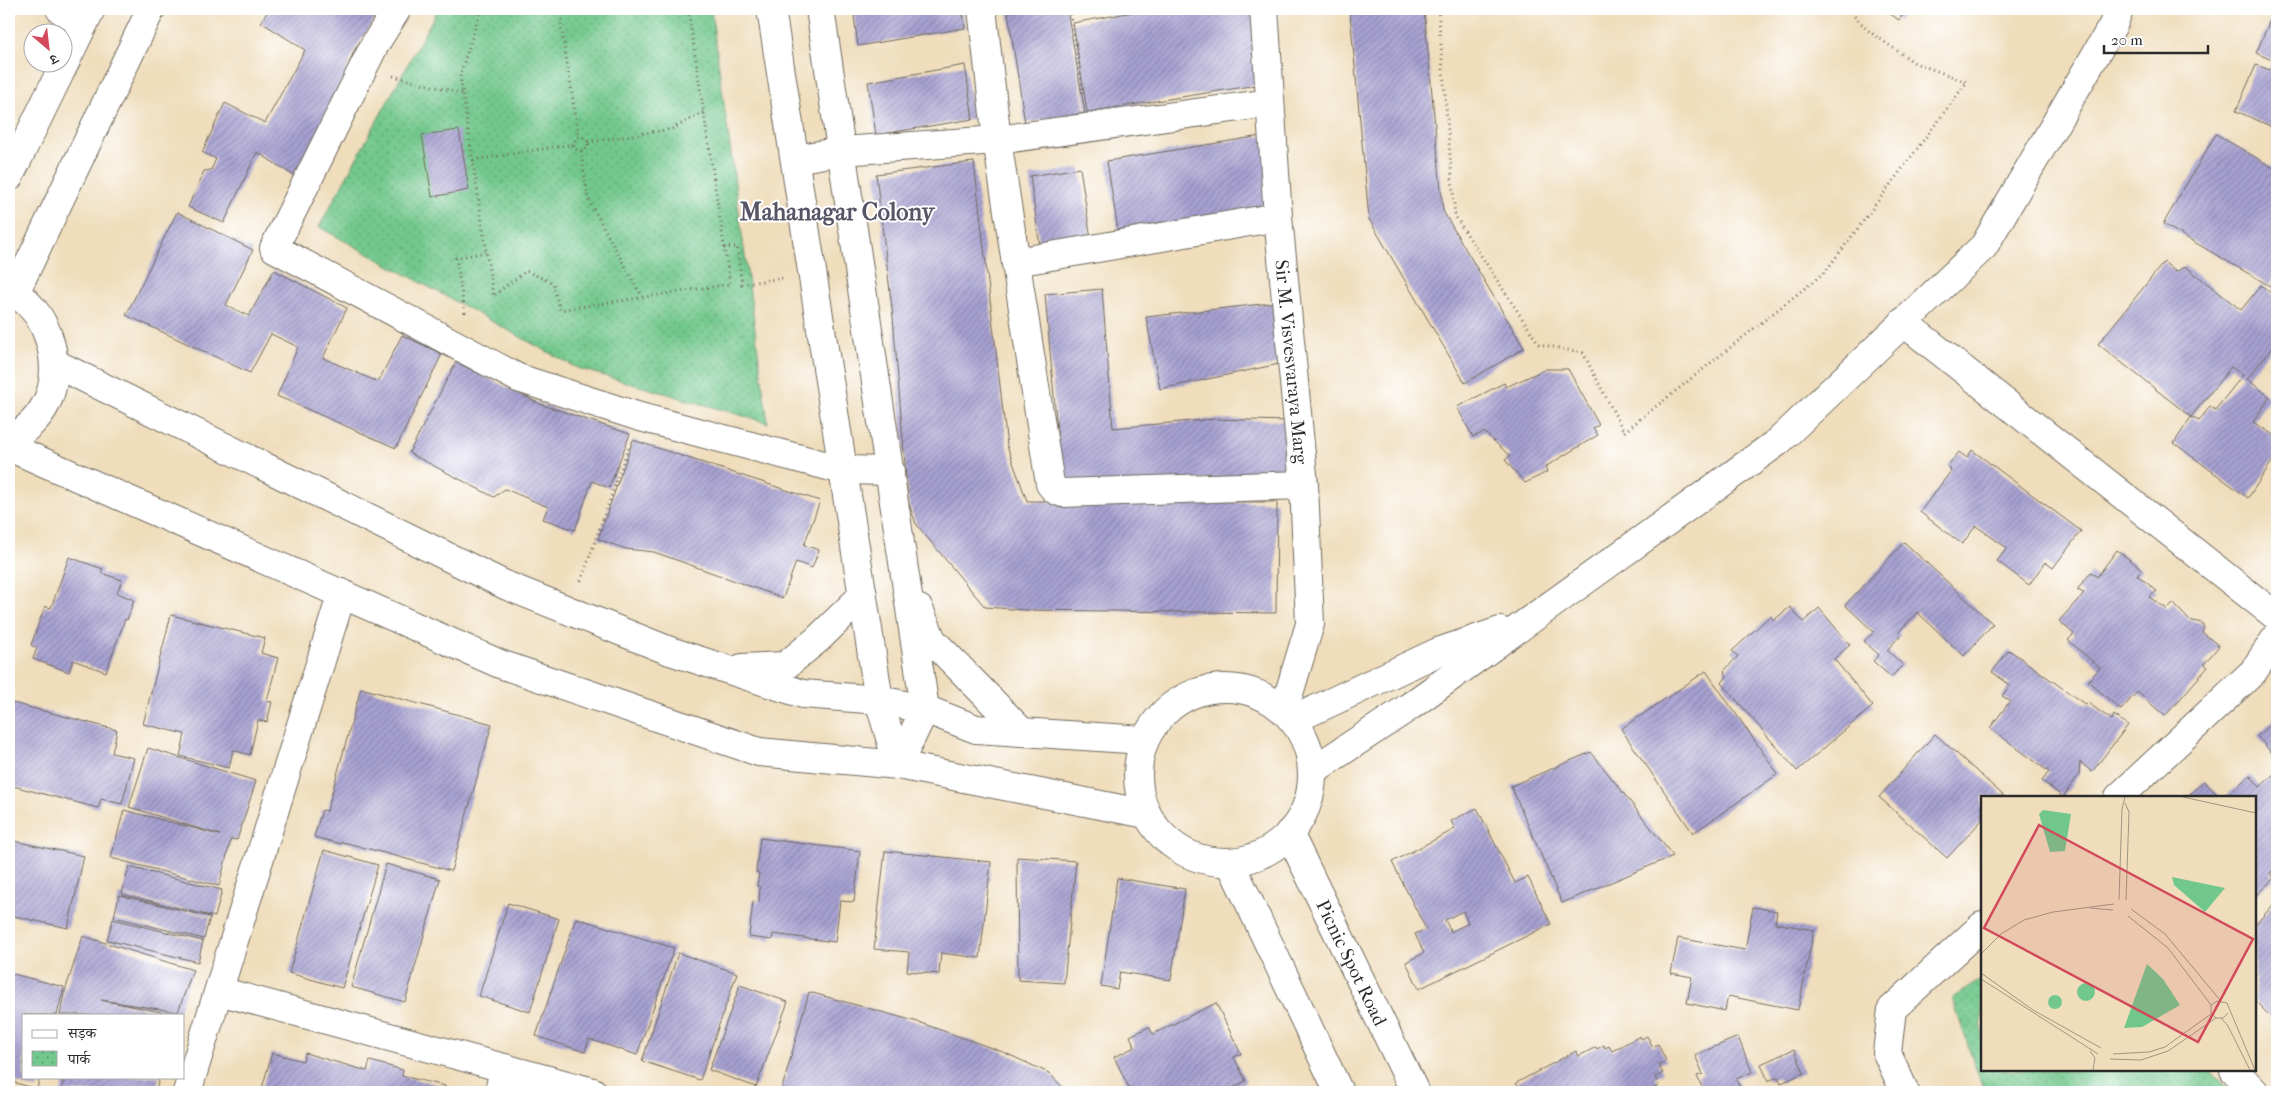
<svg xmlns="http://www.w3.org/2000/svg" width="2286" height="1101" font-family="'IM FELL French Canon','Noto Serif Devanagari',serif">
<defs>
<pattern id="park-dots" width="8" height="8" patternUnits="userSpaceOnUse" patternTransform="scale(1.25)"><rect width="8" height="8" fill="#72c88c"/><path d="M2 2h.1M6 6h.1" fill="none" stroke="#5ea373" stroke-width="1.8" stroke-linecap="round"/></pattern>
<pattern id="building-hatch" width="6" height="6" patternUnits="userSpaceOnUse" patternTransform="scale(1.25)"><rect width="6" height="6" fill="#a7a1d1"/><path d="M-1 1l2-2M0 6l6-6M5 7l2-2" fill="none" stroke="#8883aa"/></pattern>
</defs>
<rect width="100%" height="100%" fill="#fff"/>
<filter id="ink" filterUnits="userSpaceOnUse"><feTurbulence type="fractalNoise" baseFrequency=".02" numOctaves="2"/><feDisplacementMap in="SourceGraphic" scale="10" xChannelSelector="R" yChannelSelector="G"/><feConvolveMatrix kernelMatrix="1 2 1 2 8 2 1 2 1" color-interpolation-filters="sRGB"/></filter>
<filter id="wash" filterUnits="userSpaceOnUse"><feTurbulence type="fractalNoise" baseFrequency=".0096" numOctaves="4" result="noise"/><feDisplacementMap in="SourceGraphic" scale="20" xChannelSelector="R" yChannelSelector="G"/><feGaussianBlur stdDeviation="1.12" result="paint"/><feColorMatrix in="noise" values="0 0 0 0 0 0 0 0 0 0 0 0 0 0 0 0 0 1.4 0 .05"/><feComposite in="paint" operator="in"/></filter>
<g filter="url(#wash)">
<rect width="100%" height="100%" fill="#efddbb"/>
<g fill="url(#park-dots)" stroke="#4e7a5c">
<path d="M438 9H711L768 423 577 368 319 227Z"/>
<path d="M1982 979V1070H2210L2232 1092H1984L1952 998Z"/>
</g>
<g id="blocks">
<g fill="url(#building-hatch)" fill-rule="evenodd">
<path d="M269 9H370L378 14 354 51 345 75 296 177 257 152 224 223 188 207 204 171 211 170 216 159 202 152 225 103 265 123 305 50 261 22Z"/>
<path d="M853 9H962L965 28 858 46Z"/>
<path d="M1029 9H1067L1085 113 1025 123 1008 12Z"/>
<path d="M1149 9H1253L1263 84 1087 112 1073 23Z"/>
<path d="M1398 9H1424L1443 211 1524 348 1465 383 1369 219 1350 13Z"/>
<path d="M1883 9H1907L1899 20Z"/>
<path d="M2275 9H2277V129L2236 111 2256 65 2270 70 2274 61 2256 53Z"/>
<path d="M965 65 973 119 876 135 868 82Z"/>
<path d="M459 130 469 190 432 197 422 135Z"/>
<path d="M2216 134 2277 170V272L2270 286 2163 224Z"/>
<path d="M1267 135 1273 211 1119 237 1107 161Z"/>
<path d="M974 162 1007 446 1027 501 1277 502 1276 613 1025 610 985 607 916 524 908 501 893 317 876 174Z"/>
<path d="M1080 168 1091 239 1040 247 1030 176Z"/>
<path d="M177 212 253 250 226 305 249 316 274 270 347 308 323 358 378 382 402 335 442 354 396 448 277 396 298 347 271 334 250 373 126 315Z"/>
<path d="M2164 262 2176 272 2185 266 2241 310 2261 285 2277 298V341L2247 379 2270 397 2253 422 2277 437V454L2248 498 2174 443 2191 417 2199 421 2210 406 2215 410 2243 375 2231 367 2191 417 2098 344Z"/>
<path d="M1102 289 1113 428 1214 419 1288 421 1291 475 1062 488 1045 294Z"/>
<path d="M1280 302 1284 363 1160 389 1146 317Z"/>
<path d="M456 362 540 404 630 434 609 488 592 481 575 530 543 519 548 507 505 489 494 497 409 453Z"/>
<path d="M1546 369H1568L1599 425 1593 428 1598 435 1545 467 1547 472 1525 483 1505 460 1510 456 1484 432 1473 437 1457 407 1504 383 1506 387Z"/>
<path d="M633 440 820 501 804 545 819 550 812 568 796 562 783 598 654 552 626 549 598 539Z"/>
<path d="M1972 450 2081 531 2053 568 2045 562 2029 585 1997 561 2007 548 1976 526 1962 544 1920 512 1951 471 1948 465 1959 452 1967 458Z"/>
<path d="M1904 542 1993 624 1964 656 1917 612 1899 632 1900 636 1887 650 1903 665 1891 677 1873 661 1879 655 1864 641 1874 632 1845 605Z"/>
<path d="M2117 550 2142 569 2137 575 2157 591 2149 597 2167 609 2173 603 2189 620 2202 623 2204 628 2202 632 2219 646 2204 664 2208 667 2165 716 2137 692 2121 710 2088 681 2100 668 2068 640 2074 634 2059 621 2084 593 2077 590 2091 572 2097 577Z"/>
<path d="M69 557 103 569 101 573 122 580 117 593 134 600 127 620 125 619 106 672 73 660 69 672 33 659 37 648 31 645 45 606 51 608Z"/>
<path d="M1790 607 1803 622 1819 608 1850 645 1834 659 1873 706 1797 771 1722 683 1727 676 1724 671 1738 656 1732 651 1770 616 1774 620Z"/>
<path d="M171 615 265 638 261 653 278 658 267 701 272 702 267 722 258 720 250 755 233 750 229 768 180 756 185 734 143 724Z"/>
<path d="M2009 650 2086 705 2088 703 2112 720 2114 715 2128 725 2092 772 2080 762 2079 775 2063 797 2042 781 2049 772 1990 728 2010 701 2002 696 2010 685 1992 672Z"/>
<path d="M1706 671 1778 774 1693 833 1621 729Z"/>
<path d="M361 688 492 724 451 871 347 843 341 842V844L314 837 322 810 327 811Z"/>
<path d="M9 702 117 730 112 753 134 758 122 804 101 799 98 808 9 785Z"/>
<path d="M2277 717V759L2257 736Z"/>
<path d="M1935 734 2004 796 1982 797V820L1947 858 1879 797Z"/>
<path d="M148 748 256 781 237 840 231 839 219 886 111 858 124 810 220 835 129 807Z"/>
<path d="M1591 752 1673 856 1562 903 1511 786Z"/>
<path d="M2277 771V867L2270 873 2274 878 2255 896V797H2225L2250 775 2260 787Z"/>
<path d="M2204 781 2220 797H2187Z"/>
<path d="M1477 808 1515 883 1528 877 1551 924 1419 989 1406 962 1424 953 1415 934 1426 929 1392 862 1455 829 1451 821ZM1463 911 1468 923 1451 932 1445 920Z"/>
<path d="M760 838 860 851 854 902 840 901 835 942 773 934 772 940 749 937 753 901 759 902 760 887 757 886 759 873 756 872Z"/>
<path d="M9 840 84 856 68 928 9 915Z"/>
<path d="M324 850 378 865 342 988 289 973Z"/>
<path d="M885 851 991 862 980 958 941 953 939 974 907 971 909 952 874 949Z"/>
<path d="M1017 857 1076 861 1064 983 1018 980Z"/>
<path d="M386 864 440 879 405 1002 351 987Z"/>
<path d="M129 867 222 890 215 917 122 894Z"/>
<path d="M1117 878 1185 889 1171 980 1120 972 1117 989 1101 986Z"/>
<path d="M119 895 210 917 204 939 114 917Z"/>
<path d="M508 903 559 919 530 1012 479 996Z"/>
<path d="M2274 904 2277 907V1023L2255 1001V925Z"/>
<path d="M1753 907 1777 911 1775 923 1814 930 1798 1010 1728 996 1725 1011 1687 1003 1692 977 1671 973 1678 938 1745 950Z"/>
<path d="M576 918 674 948 637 1055 589 1039 585 1052 536 1036Z"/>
<path d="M113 919 203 941 198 962 107 940Z"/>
<path d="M83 936 193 970 178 1012 101 1000 176 1015H60L64 994Z"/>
<path d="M678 953 737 973 700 1080 642 1061Z"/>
<path d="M9 973 64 987 57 1015H24V1077H40L37 1089 9 1081Z"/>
<path d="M740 985 788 1002 756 1087 709 1070Z"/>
<path d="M809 992 918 1022 1003 1052 1049 1073 1067 1092H781Z"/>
<path d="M1216 1003 1241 1054 1234 1057 1246 1081 1224 1092H1131L1114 1057 1135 1047 1130 1036 1149 1027 1153 1034Z"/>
<path d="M1640 1036 1641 1039 1647 1036 1653 1047 1658 1044 1666 1061 1658 1064 1663 1073 1655 1077 1659 1086 1647 1092H1521L1516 1083 1576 1051 1579 1056 1596 1047 1597 1049 1604 1045 1605 1048 1609 1046 1612 1051Z"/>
<path d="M1738 1037 1752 1072 1736 1079 1742 1092H1704L1697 1076 1703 1074 1695 1055Z"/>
<path d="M1794 1049 1804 1073 1781 1083 1778 1077 1768 1081 1761 1064Z"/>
<path d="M272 1053 303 1061 305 1053 367 1071 370 1061 403 1070 402 1076 445 1086 444 1092H261Z"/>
<path d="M64 1077H159L156 1092H61Z"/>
</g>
</g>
</g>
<g filter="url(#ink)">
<use href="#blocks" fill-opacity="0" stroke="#70695d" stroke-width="1"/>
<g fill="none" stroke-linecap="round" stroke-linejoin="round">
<g stroke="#70695d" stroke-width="30">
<g id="minor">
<path d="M60 9 83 24"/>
<path d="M397 9 375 44 274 248 518 378 640 417 843 470 890 471"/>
<path d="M771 9 879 700 898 765"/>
<path d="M820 9 925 709 898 765"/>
<path d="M982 9 997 140 1050 484 1055 490 1062 493 1304 485"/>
<path id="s1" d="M1264 9 1278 217 1304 485 1310 624 1284 710"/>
<path d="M795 159 842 151 997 140 1270 103"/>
<path d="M9 177 91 9"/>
<path d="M1016 262 1278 217"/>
<path d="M9 291C46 306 63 361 49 397 41 418 26 429 9 442"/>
<path d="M15 293 151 9"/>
<path d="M1903 322 2277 617"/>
<path d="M54 363 505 585 670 651 803 694 879 700 925 709 976 729 1144 740"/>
<path d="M9 447 500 664 759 752 898 765 1146 814"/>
<path d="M919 609 932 640 1022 732"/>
<path d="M742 668 785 666 818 639 863 595"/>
<circle cx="1225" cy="775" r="87"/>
<path d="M1293 720 1438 652 1500 631"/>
<path d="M1312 771 1409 707 1779 441 1984 246 2113 25 2119 9"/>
<path d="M2119 797 2253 672 2277 636"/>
<path id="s2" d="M1289 833 1415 1092"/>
<path d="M1230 862 1339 1092"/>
<path d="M219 991 593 1092"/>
<path d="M2234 1070 2255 1092"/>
<path d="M187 1092 342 593"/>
<path d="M499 1092 504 1068"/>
<path d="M1905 1092 1887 1053 1892 1009 1982 926"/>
</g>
</g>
<g stroke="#70695d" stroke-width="3" stroke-dasharray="1 4" stroke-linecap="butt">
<path d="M481 9 460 75 493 296 526 271 553 283 560 310 730 284 688 9"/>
<path d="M564 9 561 26 579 137"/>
<path d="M1070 9 1084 97"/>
<path d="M1438 9 1455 216 1539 344 1583 353 1624 432 1825 272 1967 82 1915 63 1870 32 1847 9"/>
<path d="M393 76 464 94"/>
<circle cx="581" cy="144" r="7"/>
<path d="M588 142 672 129 704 112"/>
<path d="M581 151 588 199 642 297"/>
<path d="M473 160 573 144"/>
<path d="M724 248 737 247 742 284 783 278"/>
<path d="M465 313 456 258 486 252"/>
<path d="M581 581 629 446"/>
</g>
<use href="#minor" stroke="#fff" stroke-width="28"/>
</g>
</g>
<g text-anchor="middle" stroke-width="4" stroke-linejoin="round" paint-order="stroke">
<g font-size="19" fill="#2b2b2b" stroke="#fff">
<text dy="7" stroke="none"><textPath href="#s1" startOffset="354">Sir M. Visvesvaraya Marg</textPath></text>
<text dy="7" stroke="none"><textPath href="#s2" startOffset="144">Picnic Spot Road</textPath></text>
</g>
<g font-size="24" font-weight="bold" fill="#565465" stroke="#fff">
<text x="837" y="220">Mahanagar Colony</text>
</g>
</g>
<g transform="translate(1981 796)">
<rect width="275" height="275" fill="#efddbb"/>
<path d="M62 14 90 18 84 55 69 56 58 18ZM191 81 244 92 224 116 193 89ZM166 168 182 183 199 209 161 231 143 232ZM96 196a9 9 0 1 1 18 0a9 9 0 1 1-18 0Z" fill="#72c88c"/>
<path d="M67 206a7 7 0 1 1 14 0a7 7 0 1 1-14 0Z" fill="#72c88c"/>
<path fill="none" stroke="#a19681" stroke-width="1" d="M202 1 275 17M144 7 148 16 145 104M138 104 141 13 144 1M109 112 132 114M150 113 184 138 239 204M147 120 187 152 230 209M0 158 20 138 43 124 72 116 133 108M0 177 52 214 120 252M0 183 117 258M247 217 242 222H235L230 217V209L236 205 246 207 274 274M240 222 247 230 269 274M109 255 114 262 112 274M132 258 168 256 184 251 230 218M129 263 160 264 187 255 235 222"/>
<path fill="#d1495b" fill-opacity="0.15" stroke="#d1495b" stroke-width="2.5" d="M58 29 272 143 217 246 3 132Z"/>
<rect width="275" height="275" fill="none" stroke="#2b2b2b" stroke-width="2.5"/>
</g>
<rect width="2286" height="1101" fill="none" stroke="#fff" stroke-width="30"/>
<rect x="22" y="1014" width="162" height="65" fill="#ffffff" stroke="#aaaaaa"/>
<rect x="32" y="1030" width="25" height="8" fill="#ffffff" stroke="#aaaaaa"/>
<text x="68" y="1038" font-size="15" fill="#2b2b2b">सड़क</text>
<rect x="32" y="1051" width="25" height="15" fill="url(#park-dots)" stroke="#aaaaaa"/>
<text x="68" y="1064" font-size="15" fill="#2b2b2b">पार्क</text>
<g transform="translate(48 48) rotate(152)"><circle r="24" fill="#ffffff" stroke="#aaaaaa"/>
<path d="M0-4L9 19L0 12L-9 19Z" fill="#d1495b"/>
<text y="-8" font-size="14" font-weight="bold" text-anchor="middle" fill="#2b2b2b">उ</text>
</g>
<path d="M2104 45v8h104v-8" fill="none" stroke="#2b2b2b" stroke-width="2.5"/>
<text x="2111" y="45" font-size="15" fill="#2b2b2b" stroke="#ffffff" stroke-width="4" paint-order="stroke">20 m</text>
</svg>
